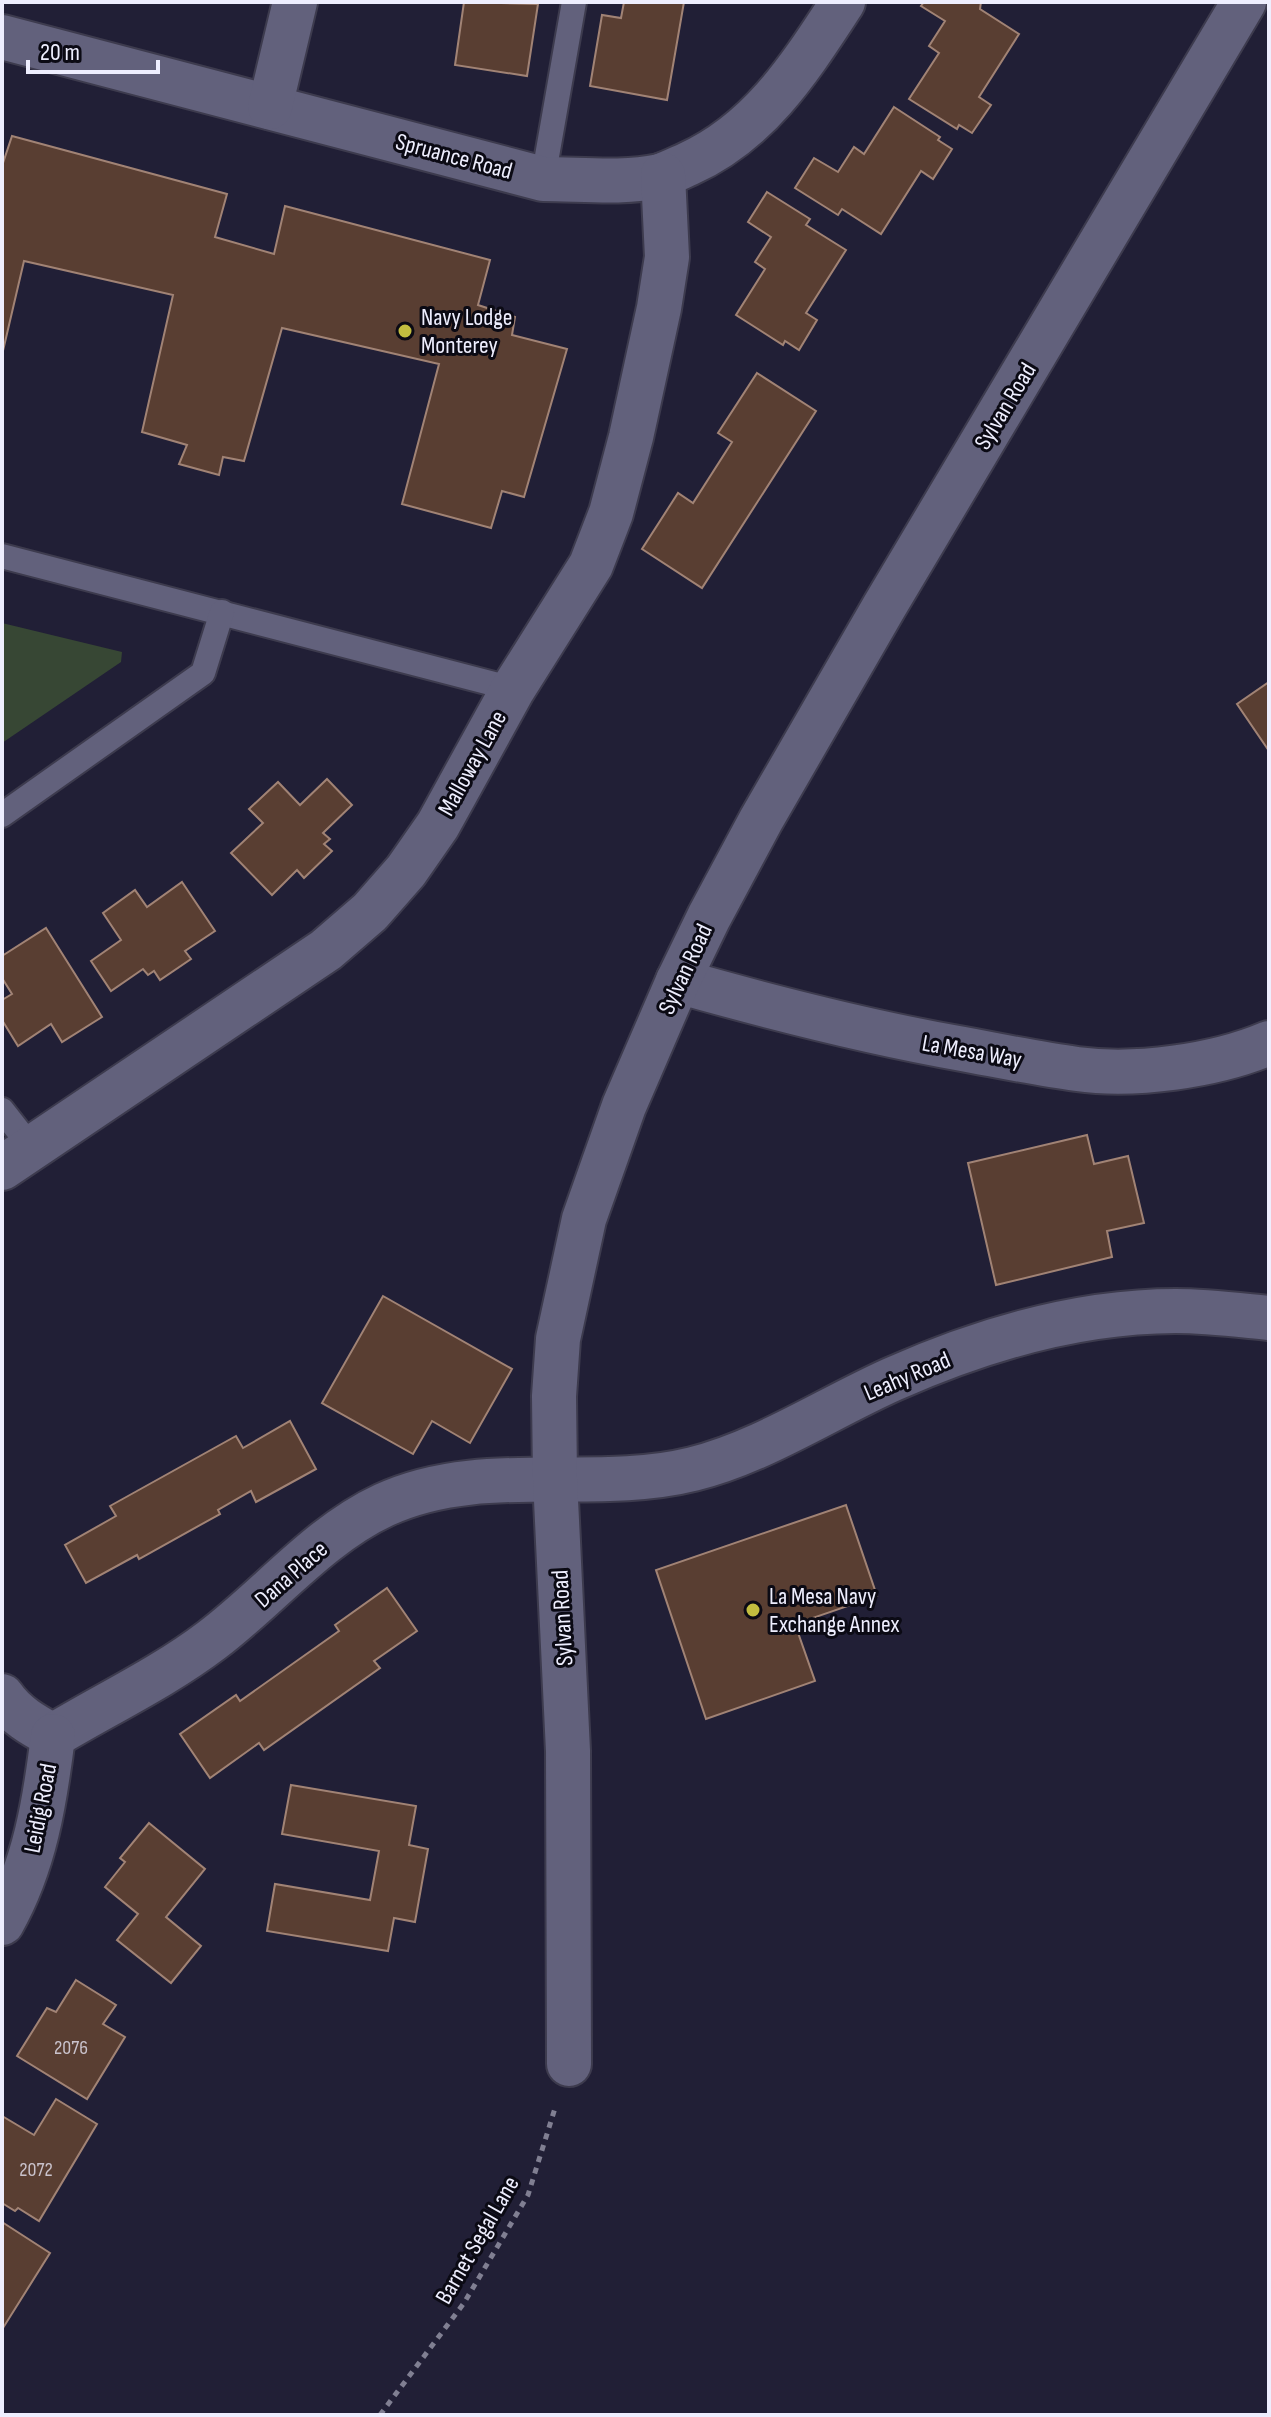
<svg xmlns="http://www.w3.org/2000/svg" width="1271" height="2417" font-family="'Sofia Sans Condensed',sans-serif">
<rect width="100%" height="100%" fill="#211f36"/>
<path fill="#374734" d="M2 623 122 652 121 662 2 743Z"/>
<g fill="#593e32" stroke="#a18375" stroke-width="2">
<path d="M464 2 538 4 527 76 455 65Z"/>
<path d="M624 2H684L667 100 590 86 602 15 621 18Z"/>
<path d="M924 2H981L980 9 1019 34 979 97 991 105 972 133 959 125 957 129 909 99 939 53 929 46 945 21 921 6Z"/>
<path d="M894 107 940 137 938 140 952 149 933 179 921 171 881 234 842 209 838 215 795 188 814 158 838 172 854 147 864 154Z"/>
<path d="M12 136 227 194 215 237 274 254 285 206 490 260 478 305 515 317 512 335 567 349 524 497 502 491 491 528 402 504 439 364 282 328 244 461 223 457 219 475 179 464 187 445 142 432 173 295 24 261 2 355V166Z"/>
<path d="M767 192 810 219 806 225 846 250 806 313 817 320 799 350 785 341 783 345 736 315 765 269 755 262 771 237 748 222Z"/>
<path d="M757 373 816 411 702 588 642 549 678 493 693 503 732 442 718 433Z"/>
<path d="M1269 682V751L1237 704Z"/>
<path d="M327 779 352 805 323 833 330 839 324 844 332 851 304 878 297 870 272 895 231 853 263 823 249 809 278 782 300 805Z"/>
<path d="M182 882 215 931 185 951 191 959 160 980 154 971 148 975 143 969 111 991 91 961 121 940 103 913 135 890 147 907Z"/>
<path d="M46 928 102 1017 62 1042 51 1024 18 1046 2 1020V1000L12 994 2 978V956Z"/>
<path d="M1087 1135 1094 1164 1128 1156 1144 1223 1107 1231 1112 1257 996 1285 968 1163Z"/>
<path d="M383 1296 512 1369 470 1443 432 1421 413 1454 322 1403Z"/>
<path d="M290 1421 316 1469 256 1502 251 1491 218 1510 220 1514 139 1559 137 1555 86 1583 65 1545 116 1516 110 1506 236 1436 243 1448Z"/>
<path d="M846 1505 877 1596 795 1624 815 1681 706 1719 656 1570Z"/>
<path d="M387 1588 417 1631 374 1661 380 1668 264 1750 259 1743 210 1778 180 1734 236 1695 240 1701 339 1631 335 1625Z"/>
<path d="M291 1785 416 1806 409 1845 428 1849 415 1922 394 1918 388 1951 267 1931 275 1884 370 1900 379 1851 282 1834Z"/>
<path d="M149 1823 205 1869 166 1917 201 1946 171 1983 117 1940 138 1914 105 1887 125 1862 120 1858Z"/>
<path d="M76 1980 116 2005 103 2024 125 2037 87 2099 17 2056 47 2008 56 2012Z"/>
<path d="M56 2099 97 2124 39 2221 18 2208 15 2211 2 2203V2116L34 2135Z"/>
<path d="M2 2222 50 2253 3 2328 2 2327Z"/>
</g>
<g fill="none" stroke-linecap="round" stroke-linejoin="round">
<g stroke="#3d3b4e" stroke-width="28">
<g id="lane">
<path d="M543 179 574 2"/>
<path d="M2 556 513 689"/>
<path d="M2 815 203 673 222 612"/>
<path d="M2 1110 31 1147"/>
</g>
</g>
<g stroke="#3d3b4e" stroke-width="48">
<g id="street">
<path d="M2 37 543 179C581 179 622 184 660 176 669 173 679 168 688 164 761 131 801 66 843 2"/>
<path d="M270 107 295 2"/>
<path d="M678 981C773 1008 866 1032 963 1049 1001 1056 1039 1064 1077 1069 1135 1077 1215 1066 1269 1043"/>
<path d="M2 1168 326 950 370 912 406 871 438 825 513 689 591 565 611 513 631 437 659 308 667 257 663 175"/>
<path d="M2 1696C15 1715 33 1725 53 1736"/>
<path d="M53 1736C106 1704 162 1678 212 1640 269 1597 319 1535 384 1505 481 1460 593 1494 693 1469 762 1452 828 1408 893 1379 981 1340 1080 1311 1176 1311 1207 1311 1238 1315 1269 1318"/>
<path d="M2 1923C35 1865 45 1801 53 1736"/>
<path d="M569 2064 568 1751 555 1479 554 1396 558 1339 584 1219 624 1106 678 981 709 917 761 820 884 607 1244 2"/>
</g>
</g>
<path stroke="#807f92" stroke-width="5" stroke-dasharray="6 6" stroke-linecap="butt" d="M380 2415 464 2303 528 2195 556 2105"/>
<use href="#lane" stroke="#62617c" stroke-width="24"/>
<use href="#street" stroke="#62617c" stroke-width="44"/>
</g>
<g fill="#c2bd3f" stroke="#0b0a14" stroke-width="3">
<circle cx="405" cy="331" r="8"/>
<circle cx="753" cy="1610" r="8"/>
</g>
<g text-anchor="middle" stroke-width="6" stroke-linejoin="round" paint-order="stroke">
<g font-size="20" fill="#c9c2cb">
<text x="71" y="2054">2076</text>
<text x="36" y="2176">2072</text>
</g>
<g font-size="24" fill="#eeeefe" stroke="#0b0a14">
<text transform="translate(454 156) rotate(15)" y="8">Spruance Road</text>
<text transform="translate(1005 406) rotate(-59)" y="8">Sylvan Road</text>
<text transform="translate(472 763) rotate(-61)" y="8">Malloway Lane</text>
<text transform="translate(685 969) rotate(-65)" y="8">Sylvan Road</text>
<text transform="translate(972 1051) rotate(10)" y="8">La Mesa Way</text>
<text transform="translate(907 1376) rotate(-23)" y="8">Leahy Road</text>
<text transform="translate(291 1574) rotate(-41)" y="8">Dana Place</text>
<text transform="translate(562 1618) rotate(-93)" y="8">Sylvan Road</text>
<text transform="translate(40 1808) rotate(-79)" y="8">Leidig Road</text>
<text transform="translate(477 2240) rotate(-60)" y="8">Barnet Segal Lane</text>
</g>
<g font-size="24" fill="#eeeefe" stroke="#0b0a14" text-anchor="start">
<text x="421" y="325">Navy Lodge<tspan x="421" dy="28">Monterey</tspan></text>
<text x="769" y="1604">La Mesa Navy<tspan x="769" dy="28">Exchange Annex</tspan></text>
</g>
</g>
<rect width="1271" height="2417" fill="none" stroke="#eeeefe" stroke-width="8"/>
<path d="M28 60v12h130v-12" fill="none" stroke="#eeeefe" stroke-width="4"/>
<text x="40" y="60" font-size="24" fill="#eeeefe" stroke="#0b0a14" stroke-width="6" paint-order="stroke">20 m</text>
</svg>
